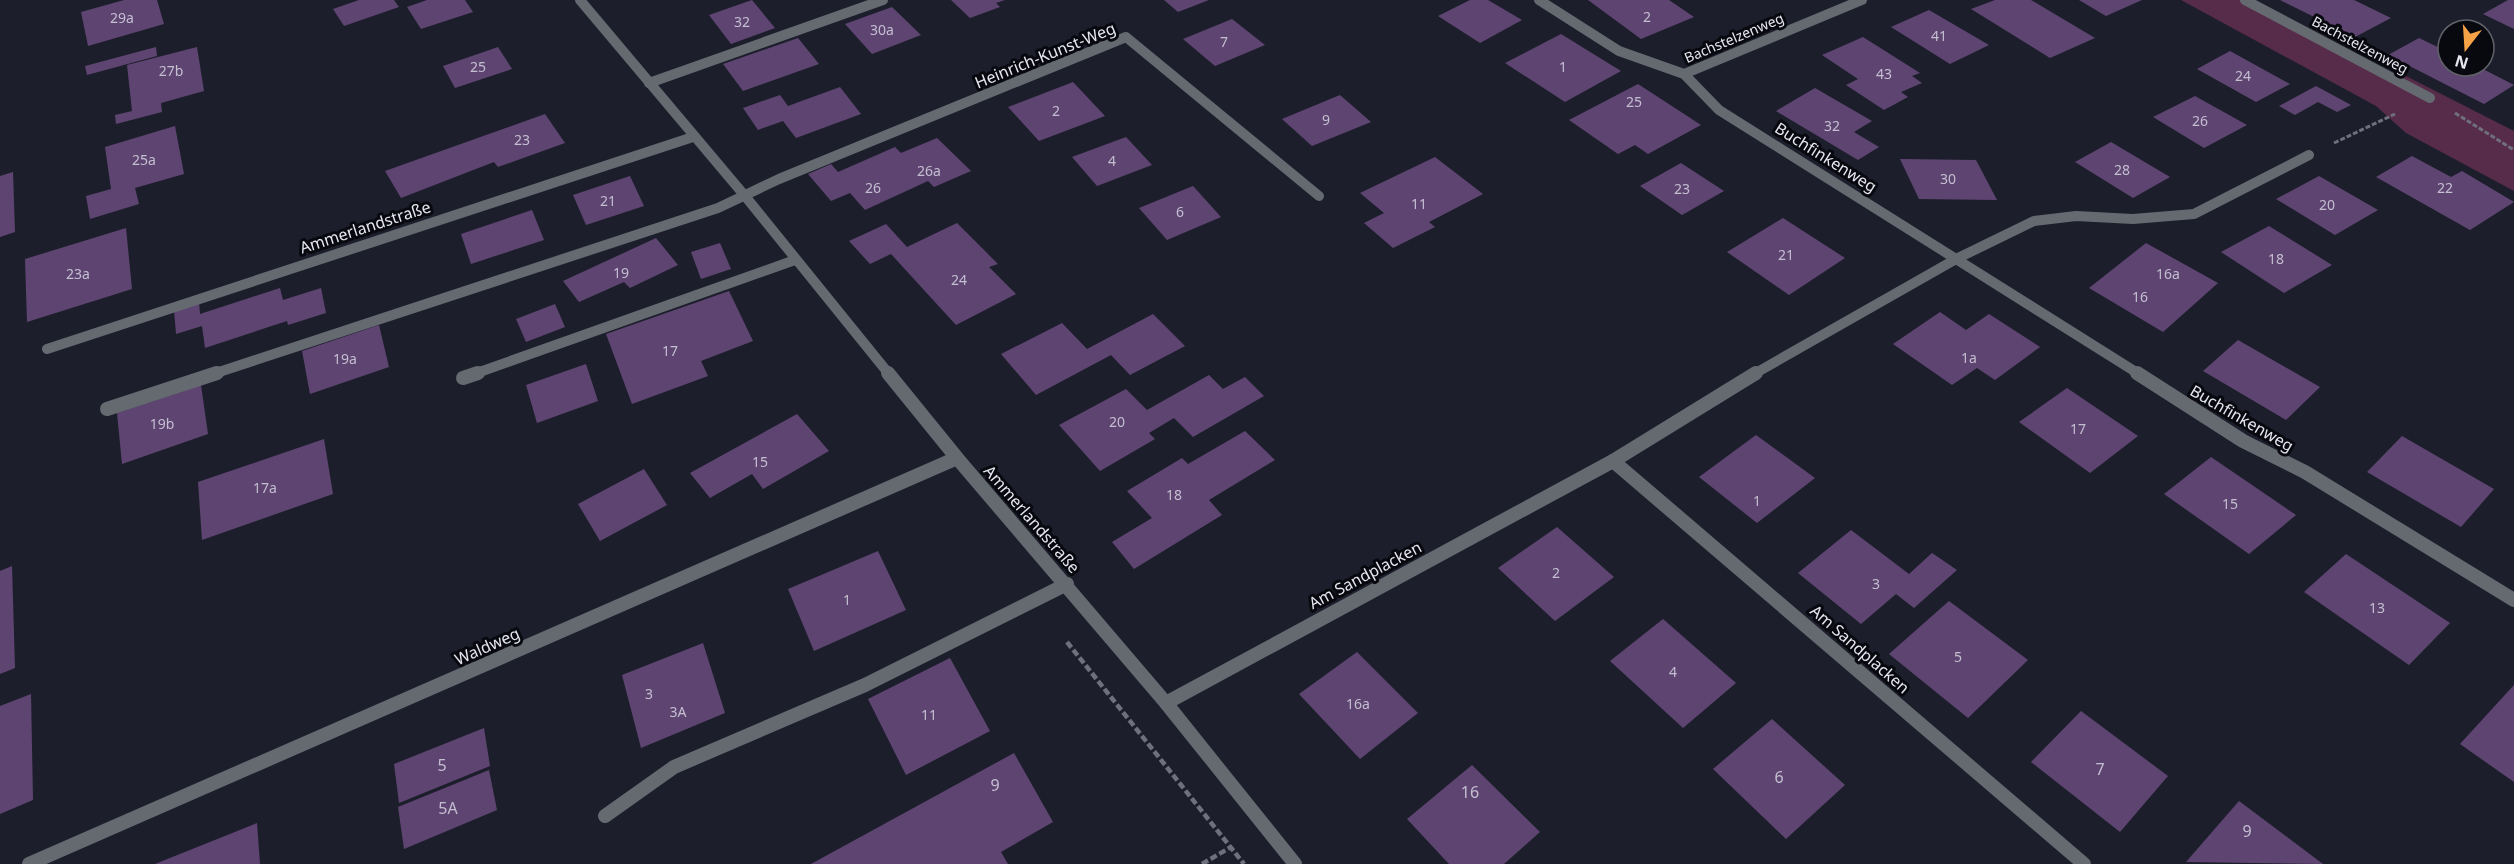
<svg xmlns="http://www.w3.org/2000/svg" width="2514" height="864" font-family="'Noto Sans',sans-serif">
<rect width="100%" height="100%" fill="#1d1e2c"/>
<path fill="#572c4b" d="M2181 0H2242L2396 80 2404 75 2514 131V191L2406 133 2376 106Z"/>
<g fill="#5e4571">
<path d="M124 0H157L164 24 88 46 81 12Z"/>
<path d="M359 0H394L399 7 344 26 333 9Z"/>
<path d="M427 0H465L473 12 421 29 407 7Z"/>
<path d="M752 0 775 28 731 44 709 15Z"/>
<path d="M951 0H1005L996 3 1000 7 970 18Z"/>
<path d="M1164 0H1209L1178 12Z"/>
<path d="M1470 0H1488L1522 20 1480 43 1438 16Z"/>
<path d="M1588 0H1669L1694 17 1641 39Z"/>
<path d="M1995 0H2031L2095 38 2050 58 1971 9Z"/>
<path d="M2079 0H2142L2106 16Z"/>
<path d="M2280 0H2354L2391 18 2355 37Z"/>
<path d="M2508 0H2514V29L2483 14Z"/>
<path d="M892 7 921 35 872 54 845 24Z"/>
<path d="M1929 10 1989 45 1950 64 1891 27Z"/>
<path d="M1232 19 1265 45 1215 66 1183 39Z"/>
<path d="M1561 34 1621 71 1565 102 1505 63Z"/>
<path d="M1863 37 1920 73 1912 76 1922 83 1901 92 1908 97 1884 110 1846 85 1858 79 1822 55Z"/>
<path d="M798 38 819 64 743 91 723 64Z"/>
<path d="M2419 38 2448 52V66H2477L2514 85 2484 104 2388 55Z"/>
<path d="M156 47 157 56 87 75 85 66Z"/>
<path d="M197 47 204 91 161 103 162 112 116 124 115 115 132 111 127 65Z"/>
<path d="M498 47 512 69 455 88 443 66Z"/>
<path d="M2230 51 2290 84 2256 102 2197 69Z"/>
<path d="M1073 82 1105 116 1039 141 1008 107Z"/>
<path d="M1638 84 1701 125 1648 154 1635 145 1618 154 1569 120Z"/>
<path d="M2316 86 2351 105 2337 112 2318 102 2295 115 2279 106Z"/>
<path d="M840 87 861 114 796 138 783 121 758 130 743 108 780 95 788 106Z"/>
<path d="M1815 88 1872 121 1854 132 1879 147 1858 160 1776 111Z"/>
<path d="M1340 95 1371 122 1312 146 1282 119Z"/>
<path d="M2195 96 2247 125 2204 148 2153 117Z"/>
<path d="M545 114 565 143 498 167 494 162 401 198 385 171Z"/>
<path d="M175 126 184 174 135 188 139 204 90 219 86 196 111 189 105 147Z"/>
<path d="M1126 137 1152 165 1097 186 1072 157Z"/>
<path d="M937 138 971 171 934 187 928 181 865 210 850 193 831 201 808 174 831 164 838 172 895 147 901 153Z"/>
<path d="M2111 142 2170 177 2133 198 2075 162Z"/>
<path d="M2412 156 2451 177 2462 171 2514 202 2470 230 2376 177Z"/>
<path d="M1435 157 1483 194 1429 222 1435 227 1393 248 1364 223 1384 213 1360 193Z"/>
<path d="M1900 159 1976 160 1997 200 1919 199Z"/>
<path d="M1681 163 1724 191 1682 215 1640 186Z"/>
<path d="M13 172 15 232 0 237V176Z"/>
<path d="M630 176 644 206 586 225 573 195Z"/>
<path d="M2319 176 2378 210 2335 235 2276 199Z"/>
<path d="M1193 186 1221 217 1167 240 1139 208Z"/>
<path d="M532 210 544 240 471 264 461 234Z"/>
<path d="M1783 218 1845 258 1789 295 1727 252Z"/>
<path d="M957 223 998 264 989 267 1016 294 956 325 891 254 870 264 849 241 886 224 907 247Z"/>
<path d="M2269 226 2332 265 2284 293 2221 252Z"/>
<path d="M126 228 132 289 27 322 25 259Z"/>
<path d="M656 238 678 265 630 288 624 282 579 302 563 281Z"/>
<path d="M720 243 731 269 701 279 691 252Z"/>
<path d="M2146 243 2218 283 2163 332 2089 288Z"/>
<path d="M280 288 283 300 321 288 326 313 288 325 287 321 205 348 202 326 176 334 174 310 199 302 200 314Z"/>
<path d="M729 291 753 341 701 361 708 376 632 404 606 334Z"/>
<path d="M555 304 565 327 526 342 516 319Z"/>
<path d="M1940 312 1966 330 1989 314 2040 347 1995 380 1977 368 1952 385 1893 344Z"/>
<path d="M1153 314 1185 346 1130 375 1111 355 1036 395 1001 354 1062 323 1087 349Z"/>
<path d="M379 325 389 367 310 394 302 351Z"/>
<path d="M2238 340 2320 387 2286 420 2203 371Z"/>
<path d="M586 364 598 401 537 423 526 385Z"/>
<path d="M1209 375 1223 389 1245 377 1264 396 1193 437 1174 418 1149 433 1155 439 1100 471 1059 425 1126 389 1147 410Z"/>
<path d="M201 385 208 434 122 464 117 413Z"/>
<path d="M2067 388 2138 436 2090 473 2019 422Z"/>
<path d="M797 414 829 451 763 489 752 474 710 498 690 473Z"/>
<path d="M1245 431 1275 460 1209 500 1222 515 1134 569 1112 542 1152 518 1127 491 1182 458 1188 464Z"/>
<path d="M1756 435 1815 478 1757 523 1699 477Z"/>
<path d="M2402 436 2494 489 2461 527 2367 472Z"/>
<path d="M324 439 333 494 202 540 198 482Z"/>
<path d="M2211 457 2296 515 2249 554 2164 494Z"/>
<path d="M644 469 667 505 600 541 578 504Z"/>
<path d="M1557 527 1614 577 1555 621 1498 568Z"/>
<path d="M1851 530 1909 574 1932 553 1957 570 1914 608 1896 594 1861 624 1798 573Z"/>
<path d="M878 551 906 610 814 651 788 589Z"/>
<path d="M2346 554 2450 623 2409 665 2304 592Z"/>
<path d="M12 566 15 668 0 674V571Z"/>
<path d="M1949 601 2028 660 1968 718 1889 654Z"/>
<path d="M1663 619 1736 683 1683 728 1610 661Z"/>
<path d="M703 643 725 713 641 748 622 675Z"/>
<path d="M1357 652 1418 713 1360 759 1299 694Z"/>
<path d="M950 658 990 731 906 775 868 699Z"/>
<path d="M2514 685V782L2460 744Z"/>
<path d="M31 694 33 800 0 814V706Z"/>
<path d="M2081 711 2168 776 2120 832 2031 762Z"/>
<path d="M1772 719 1845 785 1786 839 1713 769Z"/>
<path d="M484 728 490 766 399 803 394 764Z"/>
<path d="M1014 753 1053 822 1001 852 1008 864H811Z"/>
<path d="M1472 765 1540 832 1504 864H1449L1407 819Z"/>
<path d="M489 770 497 810 404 849 398 807Z"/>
<path d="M2239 801 2323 864 2186 862Z"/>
<path d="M257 823 260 864H155Z"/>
</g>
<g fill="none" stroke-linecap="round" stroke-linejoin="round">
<g stroke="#6f707c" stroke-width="3" stroke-dasharray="5 2" stroke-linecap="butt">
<path d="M2455 113 2514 150"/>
<path d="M2334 143 2395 114"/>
</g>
<g stroke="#6f707c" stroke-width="4.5" stroke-dasharray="7 3" stroke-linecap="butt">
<path d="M1067 642 1244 864"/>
<path d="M1202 864 1231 847"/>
</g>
<g stroke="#656a70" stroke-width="10">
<path d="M649 83 883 0"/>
<path d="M474 374 795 260"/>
</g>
<g stroke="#656a70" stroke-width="14">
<path d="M463 378 478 373"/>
<path d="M605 816 674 767 865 685 1067 584"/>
</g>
<g stroke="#656a70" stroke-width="10">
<path d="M580 0 745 196 889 374"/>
<path d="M1539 0 1619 51 1684 74 1719 110 2139 374"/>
<path d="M2245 0 2430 98"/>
<path d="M1684 74 1862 0"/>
<path d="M47 349 693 137"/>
<path d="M213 374 718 208 779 179 1126 37 1319 196"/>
<path d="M1754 374 1958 258 2034 221 2076 216 2133 219 2194 214 2309 155"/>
</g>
<g stroke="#656a70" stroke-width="14">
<path d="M888 373 957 458 1166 703 1295 864"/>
<path d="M2137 373 2243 441 2305 472 2514 600"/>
<path d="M107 409 217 373"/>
<path d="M1613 461 2084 864"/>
<path d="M1166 703 1613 461 1756 373"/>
<path d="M29 864 957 458"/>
</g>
</g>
<g text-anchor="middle" stroke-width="6" stroke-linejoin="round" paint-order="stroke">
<g font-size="14" fill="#c4bed1">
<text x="1647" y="22">2</text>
<text x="122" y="23">29a</text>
<text x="742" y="27">32</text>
<text x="882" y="35">30a</text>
<text x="1939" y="41">41</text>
<text x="1224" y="47">7</text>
<text x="478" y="72">25</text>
<text x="1563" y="72">1</text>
<text x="171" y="76">27b</text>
<text x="1884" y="79">43</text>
<text x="2243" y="81">24</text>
<text x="1634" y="107">25</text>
<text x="1056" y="116">2</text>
<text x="1326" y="125">9</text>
<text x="2200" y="126">26</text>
<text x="1832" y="131">32</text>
<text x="522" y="145">23</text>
<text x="144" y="165">25a</text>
<text x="1112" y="166">4</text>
<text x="2122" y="175">28</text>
<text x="929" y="176">26a</text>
<text x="1948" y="184">30</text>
<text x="873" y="193">26</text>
<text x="2445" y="193">22</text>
<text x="1682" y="194">23</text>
<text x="608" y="206">21</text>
<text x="1419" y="209">11</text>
<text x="2327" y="210">20</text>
<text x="1180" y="217">6</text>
<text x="1786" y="260">21</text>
<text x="2276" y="264">18</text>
<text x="621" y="278">19</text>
<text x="78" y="279">23a</text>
<text x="2168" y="279">16a</text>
<text x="959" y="285">24</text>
<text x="2140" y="302">16</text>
<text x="670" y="356">17</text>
<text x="1969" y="363">1a</text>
<text x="345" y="364">19a</text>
<text x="1117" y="427">20</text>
<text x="162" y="429">19b</text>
<text x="2078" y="434">17</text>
<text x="760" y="467">15</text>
<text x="265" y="493">17a</text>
<text x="1174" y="500">18</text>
<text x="1757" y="506">1</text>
<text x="2230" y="509">15</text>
<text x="1556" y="578">2</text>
<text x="1876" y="589">3</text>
<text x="847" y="605">1</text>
<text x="2377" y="613">13</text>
<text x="1958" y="662">5</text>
<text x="1673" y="677">4</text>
<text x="649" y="699">3</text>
<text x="1358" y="709">16a</text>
<text x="678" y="717">3A</text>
<text x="929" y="720">11</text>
</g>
<g font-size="14" fill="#e6e7f1" stroke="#08090f">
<text transform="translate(1734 38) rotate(-23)" y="5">Bachstelzenweg</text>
<text transform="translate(2360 45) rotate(28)" y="5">Bachstelzenweg</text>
</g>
<g font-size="16" fill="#e6e7f1" stroke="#08090f">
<text transform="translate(1045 55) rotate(-22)" y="6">Heinrich-Kunst-Weg</text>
<text transform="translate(1826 157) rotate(32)" y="6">Buchfinkenweg</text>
<text transform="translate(365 227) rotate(-18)" y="6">Ammerlandstraße</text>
<text transform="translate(2242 418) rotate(30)" y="6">Buchfinkenweg</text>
<text transform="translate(1032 519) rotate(49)" y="6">Ammerlandstraße</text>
<text transform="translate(1365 575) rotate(-28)" y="6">Am Sandplacken</text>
<text transform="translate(487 646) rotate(-24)" y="6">Waldweg</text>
<text transform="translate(1860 649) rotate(41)" y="6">Am Sandplacken</text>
</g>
<g font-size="16" fill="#c4bed1">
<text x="442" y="771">5</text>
<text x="2100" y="775">7</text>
<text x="1779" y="783">6</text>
<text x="995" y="791">9</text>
<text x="1470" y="798">16</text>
<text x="448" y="814">5A</text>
<text x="2247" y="837">9</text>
</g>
</g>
<g transform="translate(2466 48) rotate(197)"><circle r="28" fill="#08090f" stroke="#616269" stroke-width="1.5"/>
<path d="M0-4.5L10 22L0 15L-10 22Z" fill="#f5a346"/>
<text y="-9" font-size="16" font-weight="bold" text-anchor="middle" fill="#e6e7f1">N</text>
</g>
</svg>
